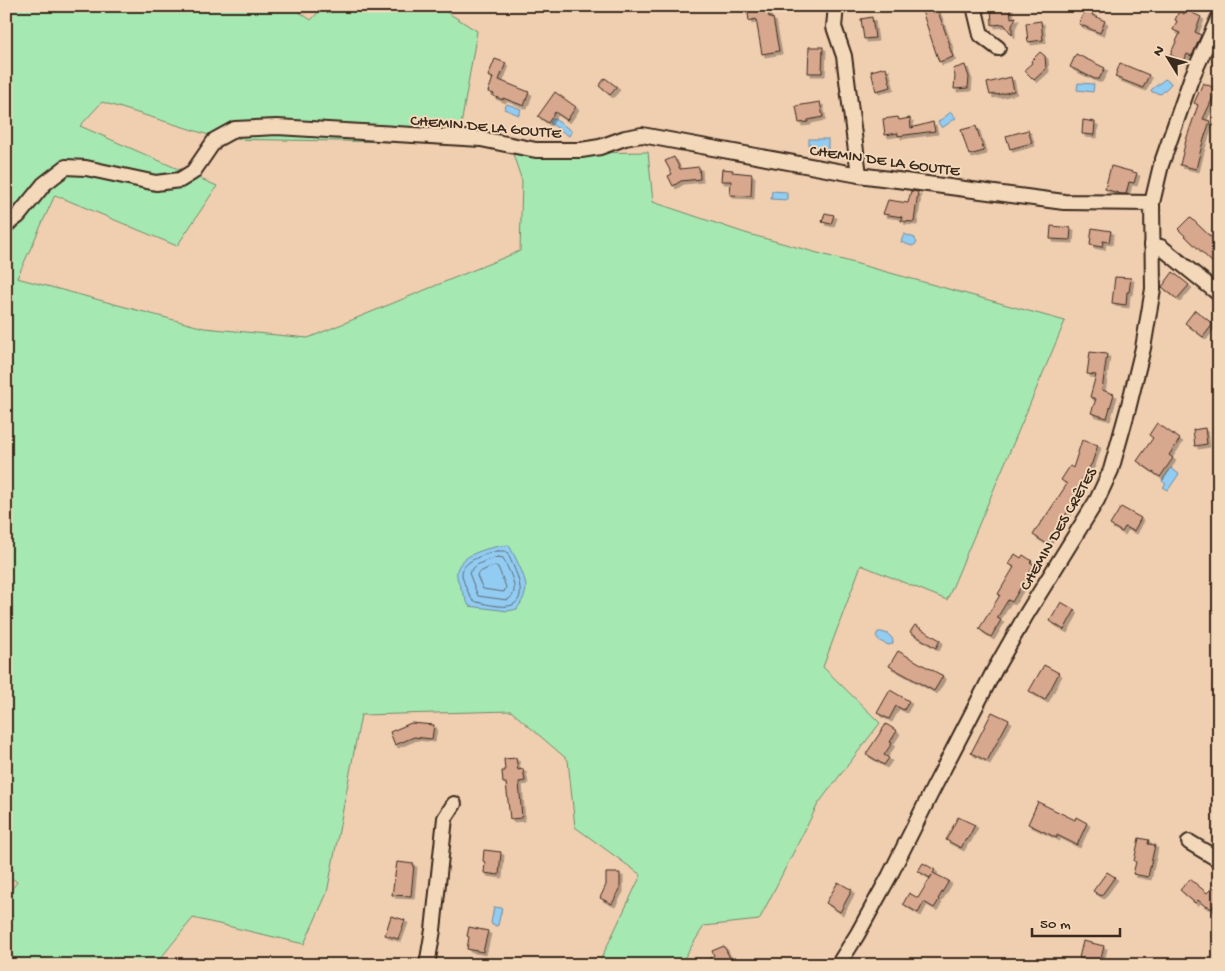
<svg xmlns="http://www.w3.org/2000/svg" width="1225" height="971" font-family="'Gochi Hand',sans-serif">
<defs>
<filter id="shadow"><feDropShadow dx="3" dy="3" stdDeviation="0" flood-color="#0004"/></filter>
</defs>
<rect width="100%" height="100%" fill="#f0ceb0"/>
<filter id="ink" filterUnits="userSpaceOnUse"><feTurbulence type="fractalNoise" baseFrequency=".02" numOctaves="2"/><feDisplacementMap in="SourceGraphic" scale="10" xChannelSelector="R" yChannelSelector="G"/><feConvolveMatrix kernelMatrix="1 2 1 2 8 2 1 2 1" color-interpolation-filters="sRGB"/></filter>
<g filter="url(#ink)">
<path fill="#a6e8b2" stroke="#708968" d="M6 6H290L311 20 324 6H437L477 31 458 143 222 139 102 102 80 126 217 186 177 246 55 195 17 278 204 328 308 338 520 251 522 181 513 154 648 152 653 202 745 233 1065 321 947 600 861 565 823 667 880 723 818 804 759 920 704 926 680 965H598L641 875 575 827 568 760 511 711 361 715 327 893 304 944 193 918 155 965H6V897L17 882 6 874Z"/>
<g fill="#92ccf2" stroke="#6f8b9d">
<path d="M1165 79 1171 83V84L1161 94 1152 92 1151 90Z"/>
<path d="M1078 83 1094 84 1093 92 1077 90Z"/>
<path d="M507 104 521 109 519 115 504 109Z"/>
<path d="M951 112 956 118 942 128 938 122Z"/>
<path d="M553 118 572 131 569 136 550 123Z"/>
<rect x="809" y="139" width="19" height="10"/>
<path d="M772 191 787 192V200L771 199Z"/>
<path d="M904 234 915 238V240L917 242 916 244 912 246 901 242Z"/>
<path d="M1171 468 1179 474 1168 490 1163 487 1166 484 1162 481Z"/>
<path d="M509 545C514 555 526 577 526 587 526 595 521 603 517 609L508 611 469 606C465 597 459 586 457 577 453 554 494 546 509 545Z"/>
<path d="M878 632C884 631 894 636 893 643L890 645C885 644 877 641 876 636Z"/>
<path d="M494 907 502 908 498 925H497V926L492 925V924L491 923Z"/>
</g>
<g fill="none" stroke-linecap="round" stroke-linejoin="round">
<g stroke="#5e6b73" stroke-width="1">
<path d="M497 551H505L507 552C512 564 531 597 512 605 504 609 481 603 473 601 469 595 463 582 462 575 461 560 487 554 497 551Z"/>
<path d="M498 557 503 558C508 569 523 593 507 600L478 596 469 573C476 563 487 560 498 557Z"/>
<path d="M496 566 498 567 506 587 504 592 483 589 477 576 478 573 488 568Z"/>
</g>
</g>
<g fill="#d7a78e" stroke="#3b2a1e" filter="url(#shadow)">
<path d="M747 6H767L769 17H771V19L773 18 779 51 762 54 756 19 749 21Z"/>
<path d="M936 6 950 45 949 46 953 57 939 62 922 11Z"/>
<path d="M991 6H1010L1011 18 1016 17 1012 26V35L1004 24 992 25Z"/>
<path d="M1085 10 1093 13 1092 15 1105 21 1100 33 1079 24Z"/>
<path d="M1186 10 1201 17 1195 32 1201 35 1192 56 1187 54 1184 61 1170 55 1180 33 1173 30 1177 21 1175 20 1179 11 1184 14Z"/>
<path d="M872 17 875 38 864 39 861 19Z"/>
<path d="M1041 21 1043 40 1028 42 1026 23Z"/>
<path d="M809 47H823L822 73H808Z"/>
<path d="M1040 52 1045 56 1046 69 1034 80 1024 70 1032 63 1031 61Z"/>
<path d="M1076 54 1105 68 1099 79H1095L1070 67Z"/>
<path d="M495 59 506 63 499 80 529 92 524 106 503 98V100L493 96 494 94 488 92 493 78 488 76Z"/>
<path d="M1120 63 1149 75 1143 88 1115 77Z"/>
<path d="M965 65 969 77 968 88 954 89 955 76 953 69Z"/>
<path d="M886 67 891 87 876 91 871 71Z"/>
<path d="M1011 77 1014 91 997 95 996 94 990 95 987 83Z"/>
<path d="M605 78 617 87 610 95 599 86Z"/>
<path d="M1203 83 1217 89 1203 119 1210 121 1202 145 1196 169 1180 165 1186 140 1198 105 1194 103Z"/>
<path d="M555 92 576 107 567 120 555 112 548 123 538 116Z"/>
<path d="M820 102 823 117 808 120V122L799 123 796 106Z"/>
<path d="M898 117 899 120 910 118 911 128 933 122 935 131 898 136V133L885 135 883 119Z"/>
<path d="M1083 120 1095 122 1094 135 1082 134Z"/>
<path d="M976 126 984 151 969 155 961 130Z"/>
<path d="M1028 130 1032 143 1010 149 1006 136Z"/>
<path d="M674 157 680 169 699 167 700 179 681 181 673 186 668 176 672 174 665 161Z"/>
<path d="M1111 166 1137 173 1134 183 1129 182 1126 194H1121L1105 189Z"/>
<path d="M722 169 733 170 732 172 752 174 751 196 730 195 731 181H721Z"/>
<path d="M911 191 918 192 914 222 901 221 902 217 883 214 888 200 908 203Z"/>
<path d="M825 213 834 215 831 224 822 222Z"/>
<path d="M1190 217 1219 245V269L1178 229Z"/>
<path d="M1051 226 1071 228 1070 240 1050 239Z"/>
<path d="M1092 228 1111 231 1109 242 1103 241 1102 247 1090 245Z"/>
<path d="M1173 272 1189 285 1177 299 1162 287Z"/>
<path d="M1115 277 1131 278 1129 292H1127L1126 305 1112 303Z"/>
<path d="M1195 310 1213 324 1203 337 1185 323Z"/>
<path d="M1090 352 1107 354 1102 390 1114 394 1107 418 1091 413 1096 399 1090 397 1096 375 1087 374Z"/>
<path d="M1157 423 1180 439 1169 455 1173 458 1160 477 1137 461 1153 438 1149 435Z"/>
<path d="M1205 428 1207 444 1195 446 1193 430Z"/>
<path d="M1082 440 1098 445 1092 463 1082 479 1085 481 1071 505H1072L1047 544 1033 535 1041 522H1042L1067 484 1061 480 1070 466 1073 468Z"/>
<path d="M1121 507 1141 518 1134 531 1125 527 1122 532 1110 525Z"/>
<path d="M1015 554 1021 558 1023 555 1032 561 1030 562 1034 565 1012 602 1008 600 997 618 1001 620 991 637 979 629 1000 595 998 594 1014 567 1009 564Z"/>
<path d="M1061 602 1075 610 1064 630 1050 621Z"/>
<path d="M915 625 940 640 936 648 910 632Z"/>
<path d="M898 651 943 676 934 691 889 666Z"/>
<path d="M1044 665 1059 673 1045 700 1029 691Z"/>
<path d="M890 690 909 701 904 710 896 706 889 719 877 713Z"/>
<path d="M992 712 1009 720 987 761 971 753Z"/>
<path d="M411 723 434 725 432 739 414 737 395 745 390 732Z"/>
<path d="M886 724 897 731 890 742 892 743 884 755 889 758 884 765 866 754Z"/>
<path d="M516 758 518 770 523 769 525 781 519 782 522 818 510 819 506 783H503L502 771H505L504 759Z"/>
<path d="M1038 802 1075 820 1076 817 1087 823 1077 845 1057 835V838L1028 824Z"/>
<path d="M958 817 975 825 967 840 966 839 961 848 946 840Z"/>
<path d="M1139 838 1149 840 1148 844 1155 845 1148 877 1133 874 1136 862 1134 861Z"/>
<path d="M484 850 501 852 499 875 484 873 485 862 483 861Z"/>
<path d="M397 862 414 864 411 896 392 895Z"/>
<path d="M923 863 935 870 933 873 949 881 938 899 939 900 934 908 924 902 918 913 903 904 909 893 918 898 932 875 930 878 918 871Z"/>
<path d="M1107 872 1115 877 1101 896 1093 891Z"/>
<path d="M606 873H620V889L612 904 600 898 606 885Z"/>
<path d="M1190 879 1207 893 1213 887 1219 892V900L1211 909 1207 905 1206 907 1198 900 1195 903 1180 890Z"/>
<path d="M838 882 852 890 840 912 826 903Z"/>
<path d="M391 916 405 920 398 939 385 935Z"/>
<path d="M469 927 488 931 483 952 467 949 469 937 467 936Z"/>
<path d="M1083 941 1104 946 1100 963 1079 958Z"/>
<path d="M724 946 731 960 720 965H696L714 956 712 951Z"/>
</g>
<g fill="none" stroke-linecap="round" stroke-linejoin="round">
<g stroke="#3b2a1e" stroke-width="18">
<g id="minor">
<path d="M836 6 834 27 844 56 859 175"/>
<path d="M974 6 981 35 998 48"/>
<path d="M6 225 18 216 44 184 66 167 86 168 156 183 180 180 193 172 215 140 235 129 277 127 481 139 536 150H581L600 147 625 138 642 135 859 175 1064 202 1152 203"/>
<path d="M1152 245 1161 247 1219 294"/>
<path d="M1189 842 1219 860"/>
<path d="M427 965 433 930 445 818 454 804"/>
<path d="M838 965 857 935 890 875 934 787 994 671 1026 615 1097 500 1111 470 1128 409 1143 348 1153 289 1152 203 1161 165 1191 79 1219 17"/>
</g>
</g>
<use href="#minor" stroke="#f3d8ba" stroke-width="14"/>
</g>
</g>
<g text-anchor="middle" stroke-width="4" stroke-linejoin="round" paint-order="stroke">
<g font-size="16" fill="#3b2a1e" stroke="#f3d8ba">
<text transform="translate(486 125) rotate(5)" y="6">CHEMIN DE LA GOUTTE</text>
<text transform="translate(885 159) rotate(8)" y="6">CHEMIN DE LA GOUTTE</text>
<text transform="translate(1057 528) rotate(-60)" y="6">CHEMIN DES CRÊTES</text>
</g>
</g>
<rect width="1225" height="971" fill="none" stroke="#f3d8ba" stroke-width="25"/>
<rect x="12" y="12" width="1200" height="946" fill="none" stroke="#3b2a1e" stroke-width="2" filter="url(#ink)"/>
<g transform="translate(1168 58) rotate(307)" stroke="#f3d8ba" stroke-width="4" paint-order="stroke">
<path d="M0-4L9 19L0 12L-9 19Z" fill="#3b2a1e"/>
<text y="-8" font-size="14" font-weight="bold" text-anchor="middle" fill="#3b2a1e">N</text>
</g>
<path d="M1032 928v8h88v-8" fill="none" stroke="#3b2a1e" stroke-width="2.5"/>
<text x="1040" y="928" font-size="15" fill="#3b2a1e" stroke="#f3d8ba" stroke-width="4" paint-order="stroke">50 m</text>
</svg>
